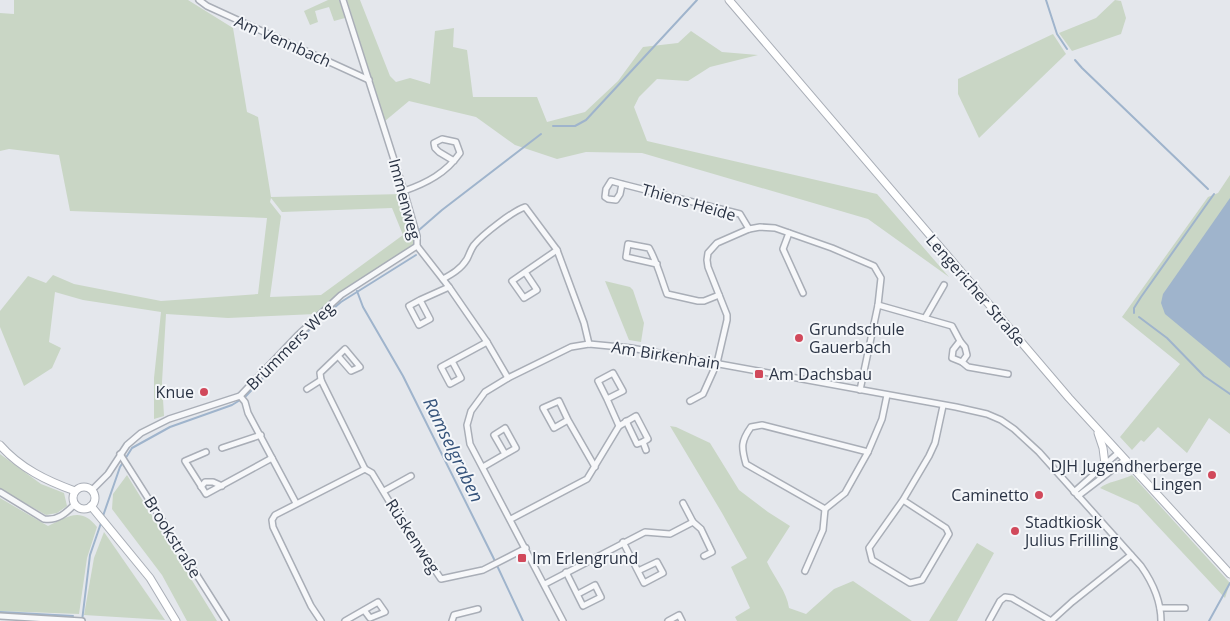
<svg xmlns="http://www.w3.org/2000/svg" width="1230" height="621" font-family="'Open Sans',sans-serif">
<rect width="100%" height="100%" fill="#e4e7ec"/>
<g fill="#c9d6c5" fill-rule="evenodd">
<path d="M14 0H188L233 28 247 112 258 117 271 197 404 194 414 245 338 293 316 314 228 318 166 314 162 382 164 416 154 419V378L161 312 83 300 55 292 49 342 61 348 52 368 24 386 0 327V311L28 276 46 283 53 275 74 284 161 301 258 294 267 218 70 211 59 155 9 149 0 151V13L14 14ZM271 198 282 212 392 208 403 235 321 295 270 297 281 216 270 202Z"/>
<path d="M328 0H339L345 18 334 21 329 7 315 11 318 22 310 25 304 11Z"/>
<path d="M347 0H360L390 76 396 82 410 78 430 84 435 31 454 28 453 47 467 50 473 97H537L547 122 585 112 618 81 643 47 678 43 691 31 722 52 758 55 710 67 688 81 657 79 639 97 634 107 647 141 877 194 949 277 868 219 642 153 586 152 557 159 515 145 476 117 409 101 385 121Z"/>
<path d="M1115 0 1121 1 1126 18 1121 34 1072 51 1059 33 1096 18Z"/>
<path d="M1053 34 1066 54 979 138 958 94V79Z"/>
<path d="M1230 175V434L1209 418 1187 453 1158 427 1144 442 1141 440 1132 450 1120 437 1180 364 1122 317 1208 197 1218 193Z"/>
<path d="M605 281 630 287 633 290 644 323 641 342 629 340Z"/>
<path d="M670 426 676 427 710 443 739 490 768 512 790 526 767 562C774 577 787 592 789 608L806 614 834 589 853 581 912 621H737L735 617 750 608 731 567 747 558 722 513Z"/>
<path d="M0 454 41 484 64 493 67 506 57 513 46 515 0 489Z"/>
<path d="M127 475 217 621H187L162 575 112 509 113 494Z"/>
<path d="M1132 475 1230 583 1225 598 1138 505 1100 488C1106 482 1123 480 1132 475Z"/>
<path d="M0 498 48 526C67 517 81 506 97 527L87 558 79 614 0 611Z"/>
<path d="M104 532 165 620 84 615 94 558Z"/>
<path d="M977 543 994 553 957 621H929Z"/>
</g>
<path fill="#9fb4cc" d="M1230 198V368L1165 314 1161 303 1163 294Z"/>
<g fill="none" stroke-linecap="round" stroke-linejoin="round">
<g stroke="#9fb4cc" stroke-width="2">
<path d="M1046 0 1057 34 1067 49"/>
<path d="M1075 60 1082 68 1208 189"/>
<path d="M553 126H575L586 120 697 0"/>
<path d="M419 230 442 210 541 134"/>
<path d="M357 291 363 307 403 376 493 557 523 621"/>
<path d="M1134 313V308L1141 297 1214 194"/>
<path d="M1139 317 1167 338 1204 376 1230 394"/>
<path d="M103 516 120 467 132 448 170 427 232 405 245 397 314 325 341 302 416 255"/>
<path d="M0 612 73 616"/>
<path d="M82 621 90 555 101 523"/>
<path d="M1209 621 1230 583"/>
</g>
<g stroke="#a9aeb7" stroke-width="8">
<g id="street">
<path d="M199 0 207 6 369 80"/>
<path d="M343 0 404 191 417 236V246L449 287 487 342 508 378"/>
<path d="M622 184 620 194 616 200 608 199 605 197 606 189 611 181 622 184 740 214 749 229"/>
<path d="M404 191C427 183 446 173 460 153L456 142 442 139 434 143 435 148 439 152 454 161"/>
<path d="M789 233 783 249 803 293"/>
<path d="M657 264 626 257 628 244 649 248C657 262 661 278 667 294L698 301H704L719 295"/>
<path d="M525 272 512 281 524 298 537 290 525 272 557 250"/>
<path d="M443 279C452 274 461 269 467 259 469 255 471 249 474 245 483 234 513 211 525 207L557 250 584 323 589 344"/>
<path d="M420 300 409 306 419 325 430 319 420 300 449 287"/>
<path d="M878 305 952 326 960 341 953 350 952 358 962 362 968 367 1008 374"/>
<path d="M925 318 944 285"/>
<path d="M960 341 965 347 967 355 962 362"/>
<path d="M338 356 351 371 360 367 345 349 320 373 321 380 365 469 372 473 395 511 441 579 483 570 526 548"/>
<path d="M452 361 441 367 450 384 461 378 452 361 487 342"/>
<path d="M307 389 321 380"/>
<path d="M240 396 245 402 248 413 296 503"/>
<path d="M690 401 703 394 717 363 727 320V315L708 267 707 260 708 253 717 243 749 229 760 227 775 228 832 248 874 266 881 278 878 305 860 390"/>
<path d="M568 420 559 401 543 408 554 428 568 420 595 467"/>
<path d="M626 421 637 444 643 442"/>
<path d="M619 426 636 416 648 439 643 442 646 450"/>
<path d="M222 448 261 435"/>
<path d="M206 452 185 461 206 494 272 458"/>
<path d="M120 454 226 621"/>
<path d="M483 467 516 448 505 428 494 435 505 454"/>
<path d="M201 487 205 482H213L222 486"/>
<path d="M92 490 108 474 127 445 141 433 169 419 240 396 297 336 341 295 417 246"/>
<path d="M384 491 411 476"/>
<path d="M0 492 44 519C58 521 66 513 75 504"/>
<path d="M1074 492 1118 453"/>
<path d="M1078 496 1125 460"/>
<path d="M903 500 946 528 949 534 922 580 910 583 872 560 869 548 903 500 929 456 935 443 943 406"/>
<path d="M683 503 693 522 701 529 712 552 704 556"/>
<path d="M825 509 746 464C741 447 741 441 751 427L762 425 868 452"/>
<path d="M825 509 845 493 868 452 882 419 887 395"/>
<path d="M511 519 587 479 619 426 607 399 623 391 613 373 598 381 607 399"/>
<path d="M623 542 644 583 663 573 657 562 638 571"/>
<path d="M805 571 823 530 825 509"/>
<path d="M566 572 583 606 601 597 595 585 578 594"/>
<path d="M545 584 645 532 670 534 693 522"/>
<path d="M1160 608H1185"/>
<path d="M0 616 82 621"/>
<path d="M321 621 311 606 273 527 272 520 275 515 365 469"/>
<path d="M345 621 378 602 385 612 370 618 364 610"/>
<path d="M452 621 454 615 478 609"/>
<path d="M563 621 470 444 467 425 471 411 485 392 508 378 571 347 589 344 631 348 956 407 987 414 1001 420 1014 429 1039 452 1141 566C1153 583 1161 600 1161 621"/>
<path d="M668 621 679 615 682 621"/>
<path d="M989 621 1000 601 1005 597 1012 598 1051 621"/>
<path d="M1051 621 1072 602 1131 555"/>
</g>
</g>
<g stroke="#a9aeb7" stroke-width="9">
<g id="secondary">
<path d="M729 0 1069 398 1230 574"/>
<path d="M1098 433 1103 448 1105 464"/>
<path d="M0 445C20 468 47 481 75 491"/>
<circle cx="84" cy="498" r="11"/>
<path d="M91 506 150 578 176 621"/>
</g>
</g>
<use href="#street" stroke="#f7f8fa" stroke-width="5"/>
<use href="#secondary" stroke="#fff" stroke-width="7"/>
</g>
<g fill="#d1495b" stroke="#f4f6f9" stroke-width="2">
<circle cx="799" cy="338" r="5"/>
<rect x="754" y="369" width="10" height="10" rx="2.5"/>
<circle cx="204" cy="392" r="5"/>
<circle cx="1212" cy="475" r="5"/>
<circle cx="1039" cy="495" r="5"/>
<circle cx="1015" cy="531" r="5"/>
<rect x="517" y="553" width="10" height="10" rx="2.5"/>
</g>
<g text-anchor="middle" stroke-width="4" stroke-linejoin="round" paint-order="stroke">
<g font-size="16" fill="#2b3445" stroke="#f4f6f9">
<text transform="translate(283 41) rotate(24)" y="6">Am Vennbach</text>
<text transform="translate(405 199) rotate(75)" y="6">Immenweg</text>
<text transform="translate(689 202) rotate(16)" y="6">Thiens Heide</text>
<text transform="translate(976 290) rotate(49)" y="6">Lengericher Straße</text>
<text transform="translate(290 346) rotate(-45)" y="6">Brümmers Weg</text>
<text transform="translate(666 355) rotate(9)" y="6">Am Birkenhain</text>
<text transform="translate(413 536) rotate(57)" y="6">Rüskenweg</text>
<text transform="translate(173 537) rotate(58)" y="6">Brookstraße</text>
</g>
<g font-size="16" fill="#2b3445" stroke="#f4f6f9" text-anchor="start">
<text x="809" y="335">Grundschule<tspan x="809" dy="18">Gauerbach</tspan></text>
<text x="769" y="380">Am Dachsbau</text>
<text x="194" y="398" text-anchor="end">Knue</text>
<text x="1202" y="472" text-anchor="end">DJH Jugendherberge<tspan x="1202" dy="18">Lingen</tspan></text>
<text x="1029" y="501" text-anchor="end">Caminetto</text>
<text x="1025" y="528">Stadtkiosk<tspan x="1025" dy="18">Julius Frilling</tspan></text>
<text x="532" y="564">Im Erlengrund</text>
</g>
<g font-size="18" font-style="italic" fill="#34527a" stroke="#f4f6f9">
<text transform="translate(453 450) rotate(64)" y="6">Ramselgraben</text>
</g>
</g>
</svg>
